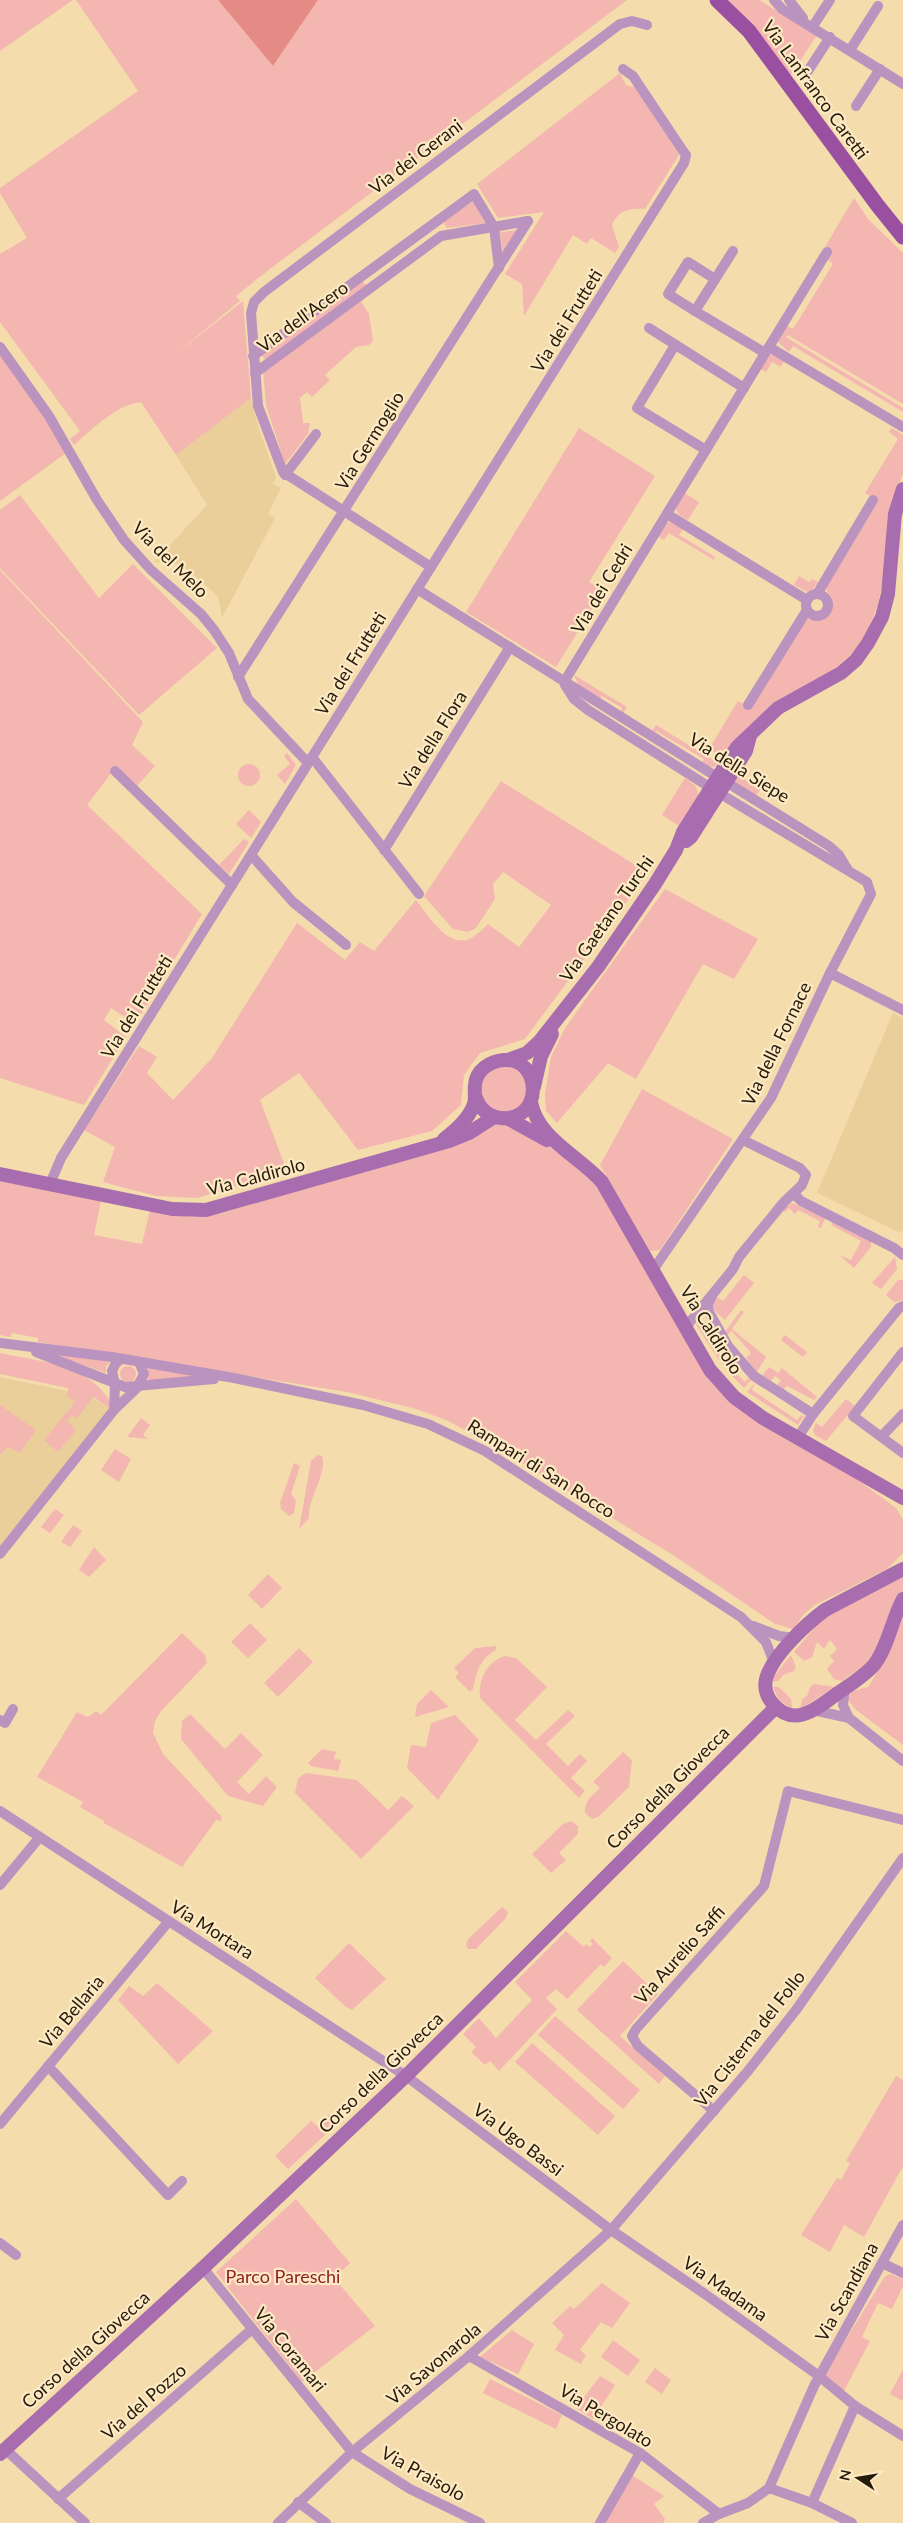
<svg xmlns="http://www.w3.org/2000/svg" width="903" height="2523" font-family="Lato,sans-serif">
<rect width="100%" height="100%" fill="#f4dcad"/>
<g fill="#ebcf9a">
<path d="M251 398 258 426 276 477 273 484 281 488 268 514 275 518 222 618 218 596 182 565 154 562 207 505 176 455Z"/>
<path d="M893 1013 903 1018V1230L901 1233 817 1193Z"/>
<path d="M0 1377 67 1391 95 1399 109 1409 0 1546Z"/>
</g>
<g fill="#f4b6b1">
<path d="M0 0H73L0 51Z"/>
<path d="M76 0H218L273 66 318 0H627L266 272 236 296 240 301 172 357 243 301 251 398 176 455 141 402C114 406 94 428 74 445L70 439 80 431 0 322V254L27 238 0 193V188L138 91Z"/>
<path d="M727 0H759L817 35 790 76C771 49 753 22 727 0Z"/>
<path d="M620 73 626 85 636 88 679 155 645 209C630 208 618 210 612 225L619 247 615 253 591 238 587 244 573 235 524 316 522 284 505 274 544 212 498 218 477 184Z"/>
<path d="M854 198 868 219 903 253V404L791 337 788 335 786 337 903 408V412L793 346 789 352 778 342 786 325 793 329 833 264 827 259 832 251 825 247Z"/>
<path d="M474 201 487 223 447 228 443 221Z"/>
<path d="M519 230 503 254 500 232Z"/>
<path d="M362 281 367 286 266 360 261 355Z"/>
<path d="M360 300 369 314 373 341 369 345 356 347 325 375 330 380 312 397 307 392 300 398 303 423H310L308 434 285 464 266 405 263 371Z"/>
<path d="M773 354 784 361 781 367 772 362 766 372 760 369 769 355Z"/>
<path d="M0 356 27 389 66 453 0 501Z"/>
<path d="M579 428 655 476 589 582 603 591 556 667 466 612Z"/>
<path d="M892 428 903 435V473L888 515 884 572 878 605 868 630 853 652 835 669 780 701 750 725 725 760 709 749 738 701 750 708 805 619C823 622 830 615 832 598L824 587 877 500 865 493 898 439 889 432Z"/>
<path d="M684 493 699 502 688 520 679 515 676 509Z"/>
<path d="M20 495 99 598 133 564 217 648 139 715 0 568V510Z"/>
<path d="M671 522 683 529 679 535 715 557 714 560 669 533 664 540 658 536 667 523Z"/>
<path d="M0 570 143 722 132 745 155 766 136 787 115 768 87 805 202 914 135 1024 111 1008 104 1020 126 1037 84 1105 0 1078Z"/>
<path d="M799 576 809 582 812 579 818 582 812 590 807 592 794 585Z"/>
<path d="M574 675 627 707 622 716 619 714 622 708 602 696 598 702 578 684Z"/>
<path d="M656 725 718 763 714 767 701 765 704 759 656 731 653 736 650 734Z"/>
<path d="M287 753 296 765 285 784 277 775 290 764 284 756Z"/>
<circle cx="249" cy="775" r="11"/>
<path d="M736 774 761 789 756 795 732 780Z"/>
<path d="M685 778 695 785 699 796 682 828 662 815Z"/>
<path d="M501 781 648 873 525 1039 480 1053 464 1075 461 1105 432 1131 358 1150 299 1073 260 1100 287 1171 197 1198 156 1196 103 1182 115 1147 84 1130 139 1046 157 1057 147 1073 173 1100 212 1058 297 923 345 960 360 942 374 951 416 900C428 915 450 952 473 937 479 933 484 928 488 924L519 947 551 905 503 872 493 884 495 899 476 928 468 932 453 929 424 896Z"/>
<path d="M249 810 261 822 251 838 236 824Z"/>
<path d="M244 839 249 842 229 874 219 865Z"/>
<path d="M665 889 758 939 734 979 703 964 636 1079 608 1063 557 1123 546 1111 545 1094 551 1057 565 1028Z"/>
<circle cx="504" cy="1089" r="24"/>
<path d="M642 1089 733 1139 660 1250 650 1251 600 1165Z"/>
<path d="M491 1124 512 1125 565 1154 600 1189 700 1364 896 1508 903 1520V1553L887 1569 815 1605 804 1614 793 1629 775 1624 673 1555 484 1440 446 1420 416 1409 347 1392 38 1342V1338L12 1333 10 1337 0 1335V1181L101 1201 94 1235 142 1244 150 1210 190 1217 219 1214 460 1142Z"/>
<path d="M792 1203 825 1218 821 1228 818 1227 820 1221 798 1210 795 1214 789 1208 785 1212 781 1210Z"/>
<path d="M833 1221 871 1240V1247L854 1268 839 1255 851 1260 861 1241 831 1225Z"/>
<path d="M895 1257 897 1269 881 1289 872 1283Z"/>
<path d="M744 1275 754 1283 725 1320 714 1310 713 1301 716 1296 723 1301Z"/>
<path d="M898 1280H903V1300L894 1302 886 1295Z"/>
<path d="M741 1310 744 1312 732 1329 766 1357 757 1372 746 1358 751 1353 732 1331 726 1336 725 1332Z"/>
<path d="M702 1321 706 1322 713 1333 708 1336 730 1367 745 1382 749 1378 751 1380 744 1388C724 1368 710 1348 696 1324Z"/>
<path d="M785 1335 807 1352 803 1357 781 1340Z"/>
<path d="M0 1353C37 1361 93 1365 111 1404L108 1408 94 1397 77 1418 72 1415 67 1421 76 1430 58 1452 44 1440 75 1402 67 1396 68 1388 0 1374Z"/>
<path d="M50 1353 110 1362 106 1366V1373Z"/>
<circle cx="128" cy="1374" r="8"/>
<path d="M769 1367 778 1373 782 1368 817 1397 814 1400 787 1386 782 1391 776 1387 781 1380 775 1376 770 1382 762 1376Z"/>
<path d="M148 1368 199 1376 148 1381Z"/>
<path d="M755 1383 752 1390 797 1420 801 1415 804 1416 798 1425 747 1392Z"/>
<path d="M846 1399 855 1406 826 1441 815 1435 813 1430 816 1423 822 1427Z"/>
<path d="M0 1405 36 1430 20 1453 8 1447 0 1455Z"/>
<path d="M141 1418 150 1425 143 1435 148 1439 127 1437Z"/>
<path d="M115 1449 131 1459 119 1482 101 1470Z"/>
<path d="M318 1455 322 1456C328 1473 307 1499 309 1518L299 1529 311 1461Z"/>
<path d="M294 1463 300 1466 291 1494 296 1501 294 1513 289 1516 281 1509 280 1503Z"/>
<path d="M55 1509 64 1515 50 1533 41 1527Z"/>
<path d="M73 1525 82 1531 70 1547 61 1542Z"/>
<path d="M94 1547 106 1560 89 1577 79 1570Z"/>
<path d="M903 1573V1591L871 1660 842 1681 834 1679 827 1669 834 1661 830 1656 837 1649 830 1640 824 1649 817 1642 812 1657 804 1661 794 1652 825 1615Z"/>
<path d="M268 1574 282 1588 262 1609 248 1595Z"/>
<path d="M903 1618V1745L856 1710 848 1700 852 1691 868 1687 881 1667Z"/>
<path d="M250 1623 267 1640 248 1658 231 1642Z"/>
<path d="M182 1633 205 1655 207 1663 161 1711 155 1721 153 1733 163 1754 222 1817 221 1821 216 1820 182 1867 104 1823V1821L80 1807 83 1802 37 1777 77 1712 88 1717 96 1711 101 1715Z"/>
<path d="M496 1646V1650C479 1659 477 1672 473 1689L470 1692 455 1677 459 1673 454 1668 475 1648Z"/>
<path d="M299 1648 313 1662 278 1697 264 1683Z"/>
<path d="M791 1655 796 1667 794 1671 783 1675 778 1681 773 1682 774 1676Z"/>
<path d="M505 1656 516 1658 547 1687 515 1720 536 1740 568 1710 575 1716 546 1744 568 1766 580 1754 587 1761 571 1778 585 1791 579 1798 480 1698C478 1680 487 1661 505 1656Z"/>
<path d="M814 1684 835 1687 800 1709 802 1699 807 1696 810 1687Z"/>
<path d="M773 1687H779L791 1699 792 1709 779 1700Z"/>
<path d="M431 1690 449 1707 415 1717 417 1704Z"/>
<path d="M190 1714 225 1749 241 1733 263 1755 237 1782 249 1794 266 1776 277 1787 263 1806 228 1796 181 1739 182 1721Z"/>
<path d="M455 1715 479 1740 438 1800 407 1768 411 1745 426 1747 431 1723Z"/>
<path d="M322 1749 336 1752 334 1759 341 1760 338 1771 311 1766 308 1763Z"/>
<path d="M623 1752 632 1760 629 1787 598 1817 592 1819 585 1813C584 1801 592 1796 600 1788L593 1782Z"/>
<path d="M306 1773 357 1780 388 1810 402 1796 414 1806 361 1859 295 1793 298 1778Z"/>
<path d="M571 1821 578 1826V1834L559 1853 566 1860 551 1873 532 1854 563 1824Z"/>
<path d="M502 1907 508 1912 506 1918 476 1949H468L466 1945 468 1939Z"/>
<path d="M566 1931 584 1947 586 1944 590 1947 593 1944 590 1941 592 1938 612 1958 604 1967 601 1964 567 1999 556 1989 546 1998 557 2009 499 2071 490 2061 485 2065 471 2052 476 2047 463 2034 479 2018 496 2038 532 2000 515 1982Z"/>
<path d="M349 1943 386 1979 352 2010 346 2007 315 1978Z"/>
<path d="M623 1961 658 1994 620 2036 665 2076 659 2084 577 2010Z"/>
<path d="M157 1983 213 2031 178 2064 118 2000 129 1986 143 1996Z"/>
<path d="M555 2016 640 2090 623 2109 538 2035Z"/>
<path d="M532 2043 615 2116 598 2135 515 2062Z"/>
<path d="M896 2076 903 2080V2166L864 2237 844 2225 830 2252 801 2235 837 2178 841 2180 850 2163 846 2161Z"/>
<path d="M329 2114 338 2123 288 2169 275 2156 311 2121 317 2126Z"/>
<path d="M296 2199 350 2263 334 2278 375 2326 302 2382 216 2272Z"/>
<path d="M891 2274 903 2279V2286L892 2309 878 2303 862 2337 870 2341 844 2391 824 2375 885 2276Z"/>
<path d="M602 2283 630 2303 612 2328 601 2322 580 2350 586 2355 581 2364 555 2350 564 2335 552 2323 570 2306 574 2309Z"/>
<path d="M512 2330 534 2344 518 2374 480 2357Z"/>
<path d="M613 2340 640 2360 628 2376 601 2357Z"/>
<path d="M655 2368 671 2380 662 2394 645 2382Z"/>
<path d="M902 2371H903V2401L890 2394Z"/>
<path d="M600 2376 615 2385 593 2419 576 2408Z"/>
<path d="M490 2379 562 2415 556 2429 483 2393Z"/>
<path d="M630 2474 664 2496 654 2504 665 2519 663 2523H604Z"/>
</g>
<path fill="#e48b85" d="M218 0H318L273 66Z"/>
<g fill="none" stroke-linecap="round" stroke-linejoin="round">
<g stroke="#bb93bf" stroke-width="10">
<path d="M774 0 782 9 903 84"/>
<path d="M789 0 803 18"/>
<path d="M813 26 830 0"/>
<path d="M850 50 878 6"/>
<path d="M808 71 830 37"/>
<path d="M856 106 880 69"/>
<path d="M733 251 695 311 765 353"/>
<path d="M695 311 668 294 688 262 715 279"/>
<path d="M649 328 744 388"/>
<path d="M675 345 637 408 706 450"/>
<path d="M0 347 49 416 97 500 124 540 151 570 201 614 214 630 229 653 248 699 308 763"/>
<path d="M769 347 903 427"/>
<path d="M253 356 474 194 494 227 499 268"/>
<path d="M255 373 441 236 528 221"/>
<path d="M285 475 316 434"/>
<path d="M667 514 807 600"/>
<path d="M431 567 283 472 258 406 251 313 254 302 264 292 620 24 632 21 647 25"/>
<path d="M417 589 717 777"/>
<circle cx="817" cy="605" r="11"/>
<path d="M817 594 873 500"/>
<path d="M238 677 528 221"/>
<path d="M564 682 827 252"/>
<path d="M565 685 574 699 588 710 711 788"/>
<path d="M748 705 807 610"/>
<path d="M312 757 419 894"/>
<path d="M115 771 232 885"/>
<path d="M726 782 829 846 839 855 848 870"/>
<path d="M384 850 510 647"/>
<path d="M251 855 293 902 346 945"/>
<path d="M830 973 903 1010"/>
<path d="M743 1140 800 1168 806 1175 802 1185 784 1202 739 1257 733 1269 712 1295 708 1305 709 1312 728 1346 754 1376 813 1414"/>
<path d="M50 1184 61 1158 684 163 686 155 683 151 633 76 623 69"/>
<path d="M794 1194 801 1201 894 1248 903 1255"/>
<path d="M653 1270 771 1098 830 973 871 894 867 882 719 793"/>
<path d="M686 1327 710 1297"/>
<path d="M0 1343 112 1357 234 1378 363 1405 428 1424 485 1451 741 1617 766 1642 774 1663"/>
<path d="M36 1352 125 1387 214 1379"/>
<path d="M903 1352 853 1416 903 1453"/>
<path d="M137 1387 144 1374 139 1362"/>
<path d="M114 1410 115 1384 112 1371 116 1363 121 1359"/>
<path d="M882 1436 903 1414"/>
<path d="M797 1439 813 1414 899 1308 903 1306"/>
<path d="M0 1554 114 1410 138 1387"/>
<path d="M753 1626 779 1636 795 1638"/>
<path d="M845 1689 843 1705 849 1718"/>
<path d="M813 1710 849 1718 903 1761"/>
<path d="M0 1720 5 1723 13 1709"/>
<path d="M0 1811 406 2076 611 2230 705 2294 819 2376 855 2406 903 2436"/>
<path d="M0 1885 39 1838"/>
<path d="M48 2066 168 2195 182 2181"/>
<path d="M714 2111 638 2046 632 2036 636 2029 764 1886 788 1791 903 1820"/>
<path d="M0 2124 169 1921"/>
<path d="M0 2243 16 2255"/>
<path d="M882 2263 903 2273"/>
<path d="M203 2268 352 2452 410 2489 480 2523"/>
<path d="M469 2356 640 2453 719 2514"/>
<path d="M5 2449 85 2523"/>
<path d="M769 2488 812 2503 852 2523"/>
<path d="M58 2499 252 2329"/>
<path d="M298 2502 326 2523"/>
<path d="M812 2503 855 2406"/>
<path d="M278 2523 352 2452 469 2356 611 2230 748 2071 796 2010 903 1858"/>
<path d="M600 2523 640 2453"/>
<path d="M703 2523 719 2514 748 2503 769 2488 814 2386 903 2225"/>
</g>
<g stroke="#a86dae" stroke-width="14">
<path d="M686 841 691 837 746 751 750 736"/>
<path d="M508 1060 527 1053 539 1042 598 967 655 884 676 850 683 832 737 747 778 708 841 673 856 660 868 643 882 617 888 594 895 514 903 489"/>
<path d="M534 1087 541 1056 552 1034"/>
<path d="M531 1102C538 1139 579 1156 602 1182L710 1370 734 1397 763 1418 903 1498"/>
<path d="M509 1119 547 1140"/>
<path d="M444 1139C456 1130 469 1119 474 1104 476 1098 474 1092 475 1085 476 1070 490 1061 504 1060 542 1057 544 1122 501 1118 489 1117 480 1109 476 1098"/>
<path d="M0 1174 172 1209 206 1210 449 1141 469 1133 494 1117"/>
<path d="M903 1569 825 1610C806 1624 772 1656 766 1679 764 1688 767 1697 773 1704 795 1729 817 1708 838 1693 850 1685 864 1676 874 1665 888 1647 892 1619 903 1599"/>
<path d="M0 2454 203 2268 406 2076 776 1707"/>
</g>
<path stroke="#9a50a1" stroke-width="15" d="M717 0 749 31 878 206 903 237"/>
</g>
<g text-anchor="middle" stroke-width="4.5" stroke-linejoin="round" paint-order="stroke">
<g font-size="18" fill="#241b09" stroke="#fde9c4">
<text transform="translate(815 90) rotate(54)" y="6">Via Lanfranco Caretti</text>
<text transform="translate(416 157) rotate(-37)" y="6">Via dei Gerani</text>
<text transform="translate(303 317) rotate(-36)" y="6">Via dell'Acero</text>
<text transform="translate(567 321) rotate(-58)" y="6">Via dei Frutteti</text>
<text transform="translate(370 441) rotate(-58)" y="6">Via Germoglio</text>
<text transform="translate(170 560) rotate(45)" y="6">Via del Melo</text>
<text transform="translate(602 589) rotate(-59)" y="6">Via dei Cedri</text>
<text transform="translate(351 664) rotate(-58)" y="6">Via dei Frutteti</text>
<text transform="translate(433 740) rotate(-58)" y="6">Via della Flora</text>
<text transform="translate(739 768) rotate(32)" y="6">Via della Siepe</text>
<text transform="translate(607 919) rotate(-55)" y="6">Via Gaetano Turchi</text>
<text transform="translate(137 1007) rotate(-58)" y="6">Via dei Frutteti</text>
<text transform="translate(777 1044) rotate(-64)" y="6">Via della Fornace</text>
<text transform="translate(256 1177) rotate(-15)" y="6">Via Caldirolo</text>
<text transform="translate(711 1330) rotate(58)" y="6">Via Caldirolo</text>
<text transform="translate(541 1469) rotate(32)" y="6">Rampari di San Rocco</text>
<text transform="translate(668 1788) rotate(-45)" y="6">Corso della Giovecca</text>
<text transform="translate(212 1930) rotate(32)" y="6">Via Mortara</text>
<text transform="translate(680 1955) rotate(-48)" y="6">Via Aurelio Saffi</text>
<text transform="translate(72 2012) rotate(-50)" y="6">Via Bellaria</text>
<text transform="translate(750 2039) rotate(-52)" y="6">Via Cisterna del Follo</text>
<text transform="translate(381 2073) rotate(-44)" y="6">Corso della Giovecca</text>
<text transform="translate(518 2140) rotate(37)" y="6">Via Ugo Bassi</text>
<text transform="translate(725 2289) rotate(35)" y="6">Via Madama</text>
<text transform="translate(847 2292) rotate(-61)" y="6">Via Scandiana</text>
<text transform="translate(86 2350) rotate(-42)" y="6">Corso della Giovecca</text>
<text transform="translate(290 2350) rotate(51)" y="6">Via Coramari</text>
<text transform="translate(434 2364) rotate(-40)" y="6">Via Savonarola</text>
<text transform="translate(144 2402) rotate(-41)" y="6">Via del Pozzo</text>
<text transform="translate(606 2416) rotate(31)" y="6">Via Pergolato</text>
<text transform="translate(423 2474) rotate(29)" y="6">Via Praisolo</text>
</g>
<g font-size="18" fill="#8c2327" stroke="#fde9c4">
<text x="283" y="2283">Parco Pareschi</text>
</g>
</g>
<g transform="translate(858 2478) rotate(282)" stroke="#fde9c4" stroke-width="4" paint-order="stroke">
<path d="M0-4L9 19L0 12L-9 19Z" fill="#241b09"/>
<text y="-8" font-size="14" font-weight="bold" text-anchor="middle" fill="#241b09">N</text>
</g>
</svg>
